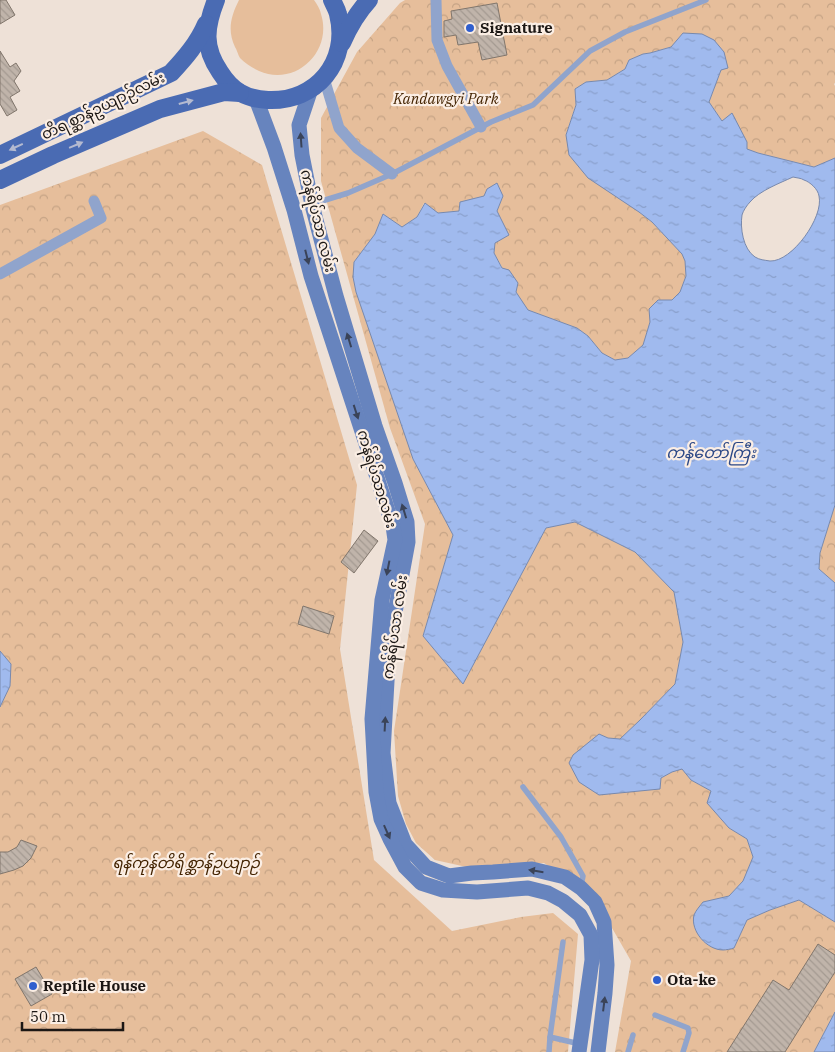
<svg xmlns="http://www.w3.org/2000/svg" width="835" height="1052" font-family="'IBM Plex Serif','Noto Sans Myanmar',serif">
<defs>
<pattern id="park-crowns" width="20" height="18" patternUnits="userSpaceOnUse" patternTransform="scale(1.25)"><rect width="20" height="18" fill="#e6be9b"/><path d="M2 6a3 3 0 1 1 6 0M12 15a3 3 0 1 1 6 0" fill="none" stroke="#c5a385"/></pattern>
<pattern id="water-ripples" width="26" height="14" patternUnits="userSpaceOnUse" patternTransform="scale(1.25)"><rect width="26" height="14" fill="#a0baee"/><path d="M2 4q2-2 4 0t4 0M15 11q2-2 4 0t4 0" fill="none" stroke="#899fcb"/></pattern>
<pattern id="building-back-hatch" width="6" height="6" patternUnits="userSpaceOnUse" patternTransform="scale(1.25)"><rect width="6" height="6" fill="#c0b4aa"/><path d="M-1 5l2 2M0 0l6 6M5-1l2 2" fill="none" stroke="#a49a91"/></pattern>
</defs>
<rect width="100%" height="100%" fill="#eee1d7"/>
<path fill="#e6be9b" d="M239 0H314C317 4 320 9 321 14 333 52 295 87 259 71 252 68 245 63 240 58 238 55 237 50 235 47 227 30 231 16 239 0Z"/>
<g fill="url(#park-crowns)">
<path d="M405 0H835V83L834 84 835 86V158L814 167 758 153 746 149 732 114 722 121 709 102 721 70 683 33 671 47 650 53 643 54 629 60 625 69 607 80 586 82 575 89 576 104 566 135 627 203 652 222 682 254 685 261 686 276 680 292 650 322 643 345 628 358 615 360 602 353 588 336 577 328 528 310 516 292 494 253 495 243 501 222 497 211 503 196H484L460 202 459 211 438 213 424 203 417 217 402 227 383 214 375 234 354 262 413 459 453 535 423 636 463 683 546 528 575 522 635 552 674 592 683 642 675 684 640 720 620 739 608 738 661 778 672 772 682 769 691 780 711 791 729 828 747 839 753 857 743 881 729 896 703 902 734 948 747 920 770 910 799 900 835 922V1012L814 1052H615L631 961 593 895 544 863 471 868 435 860 416 843 406 824 398 796 394 731 425 524 390 428 321 181V118L357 52 400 3Z"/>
<path d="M203 131 262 165 357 485 340 649 374 860 452 931 521 917 553 913 578 934 568 1052H0V205Z"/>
<path d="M835 505V583L819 569 820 553Z"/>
</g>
<g fill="url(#water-ripples)" stroke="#7889ad" fill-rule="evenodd">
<path d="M683 33 702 34 714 40 724 52 728 68 721 70 709 102 722 121 732 113 747 142V149L758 153 814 167 835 158V505L820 553 819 569 835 583V922L799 900 770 910 747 920 734 948C731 949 726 950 723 950 707 950 690 931 694 915 696 910 700 906 703 902L729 896 743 881 753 857 747 839 729 828 707 803 711 791 691 780 682 769 672 772 661 778 660 789 599 795 579 782 569 763 573 755 599 734 608 738 620 739 640 720 675 684 683 642 674 592 635 552 575 522 546 528 463 684 423 636 453 535 413 459 356 292 353 277 354 262 375 234 383 214 402 227 417 217 425 203 438 213 459 211 460 202 484 196 487 189 497 183 503 196 497 211 509 235 495 243 494 253 502 268 509 270 518 283 516 292 528 310 577 328 588 336 602 353 615 360 628 358 643 345 650 322 649 309 658 300H672L680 292 686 276 685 261 682 254 652 222 639 212 588 178 569 155 566 135 576 105 575 89 586 82 607 80 625 69 629 60 643 54 650 53 671 47ZM793 177C797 178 801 178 804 180 810 182 818 189 819 196 824 217 792 262 770 261 764 260 760 260 755 257 743 249 740 228 742 215 743 211 747 205 750 202 759 191 780 183 793 177Z"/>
<path d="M0 651 11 664 10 686 0 707Z"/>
<path d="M835 1012V1052H814Z"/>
</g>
<g fill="url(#building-back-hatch)" stroke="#81766c">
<path d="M0 0H6L15 15 0 24Z"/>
<path d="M497 3 507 55 482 60 478 42 458 45 456 35 444 37V21L452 19 451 11Z"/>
<path d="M0 51 10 67 16 63 21 71 14 81 20 91 10 97 17 110 7 116 0 104Z"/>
<path d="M364 530 378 541 354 573 341 562Z"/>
<path d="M303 606 334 616 329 634 298 624Z"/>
<path d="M21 840 37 846 31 858 23 866 14 870 0 874V852H8L17 847Z"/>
<path d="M818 944 835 955V972L785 1052H727L773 980 789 990Z"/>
<path d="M36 967 52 994 31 1006 15 979Z"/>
</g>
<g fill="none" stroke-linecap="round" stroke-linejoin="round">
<g stroke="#90a4cc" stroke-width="5.5">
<path d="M296 209 348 193 392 174 491 122 533 105 590 51 625 32 706 0"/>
<path d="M523 787 561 837 583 876 581 886"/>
<path d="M563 942 550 1037 580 1044"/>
<path d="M655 1015 688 1028 689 1033 683 1052"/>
<path d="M549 1052 550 1037"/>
<path d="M628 1052 633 1035"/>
</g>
<g stroke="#90a4cc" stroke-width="11">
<path d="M436 0 437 40 447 66 481 127"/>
<path d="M324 78 339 128 357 148 392 174"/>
<path d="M0 274 101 218 94 201"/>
</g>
<g stroke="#6784be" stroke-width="15">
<path d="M311 89 299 125 302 155 312 205 336 296 375 426 395 483 407 522 408 542 389 645 383 753 389 803 405 844 426 867 449 876 472 873 493 872 532 869 565 877 581 888 595 902 604 922 607 965 605 993 598 1052"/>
<path d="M256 99 274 147 294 210 311 276 393 526 395 540 382 600 372 719 376 792 381 819 390 839 405 867 421 883 443 890 477 892 528 888 548 893 563 901 580 915 591 935 592 960 579 1052"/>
</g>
<g stroke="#4a6bb3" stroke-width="18">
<path d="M216 0C205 28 203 47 220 72 232 91 246 99 268 100 316 102 350 62 338 14 337 9 334 5 332 0"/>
<path d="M342 43C349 27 357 13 369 0"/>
<path d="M0 155 171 73C185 58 198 43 206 24"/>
<path d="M0 180 53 155 160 109 224 92 240 93"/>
</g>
</g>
<defs><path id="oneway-solid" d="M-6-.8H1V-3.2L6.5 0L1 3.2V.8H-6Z" transform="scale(1.25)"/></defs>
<g fill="#b4bad0">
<use href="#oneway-solid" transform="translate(186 102) rotate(-15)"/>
<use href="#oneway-solid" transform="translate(76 145) rotate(-23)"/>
<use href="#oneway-solid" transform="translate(16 147) rotate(155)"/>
</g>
<g fill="#3a4358">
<use href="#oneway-solid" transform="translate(301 140) rotate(-94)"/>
<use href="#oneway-solid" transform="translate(307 257) rotate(76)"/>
<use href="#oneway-solid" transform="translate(349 340) rotate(-107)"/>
<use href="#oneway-solid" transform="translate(356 412) rotate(72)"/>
<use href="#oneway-solid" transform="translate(404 511) rotate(-107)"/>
<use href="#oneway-solid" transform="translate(388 568) rotate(101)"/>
<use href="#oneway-solid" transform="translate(385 724) rotate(-87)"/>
<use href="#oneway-solid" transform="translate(387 832) rotate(66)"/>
<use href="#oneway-solid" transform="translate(536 871) rotate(-171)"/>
<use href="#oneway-solid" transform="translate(604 1004) rotate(-83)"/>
</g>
<g fill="#305fce" stroke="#fbeee4" stroke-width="2">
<circle cx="470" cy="28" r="5"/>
<circle cx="657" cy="980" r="5"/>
<circle cx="33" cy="986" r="5"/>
</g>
<g text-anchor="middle" stroke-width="4.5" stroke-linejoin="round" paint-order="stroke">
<g font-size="15" font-weight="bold" fill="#1c1714" stroke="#fbeee4" text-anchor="start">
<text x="480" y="33">Signature</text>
<text x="667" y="985">Ota-ke</text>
<text x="43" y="991">Reptile House</text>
</g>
<g font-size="15" font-style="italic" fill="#442402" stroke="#fbeee4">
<text x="446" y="104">Kandawgyi Park</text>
<text x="186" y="868">ရန်ကုန်တိရိစ္ဆာန်ဥယျာဉ်</text>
</g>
<g font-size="15" fill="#1c1714" stroke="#fbeee4">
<text transform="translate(103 106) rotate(-26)" y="5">တိရစ္ဆာန်ဥယျာဉ်လမ်း</text>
<text transform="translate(318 221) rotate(76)" y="5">ကန်ရိပ်သာ လမ်း</text>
<text transform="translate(377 479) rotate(73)" y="5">ကန်ရိပ်သာလမ်း</text>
<text transform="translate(395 627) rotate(-82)" y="5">ကန်ရိပ်သာ လမ်း</text>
</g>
<g font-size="16" font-style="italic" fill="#2c4886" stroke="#fbeee4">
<text x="711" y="458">ကန်တော်ကြီး</text>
</g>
</g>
<path d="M22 1022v8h101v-8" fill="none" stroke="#1c1714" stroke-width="2.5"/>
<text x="30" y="1022" font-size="15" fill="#1c1714" stroke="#fbeee4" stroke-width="4" paint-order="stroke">50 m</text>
</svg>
